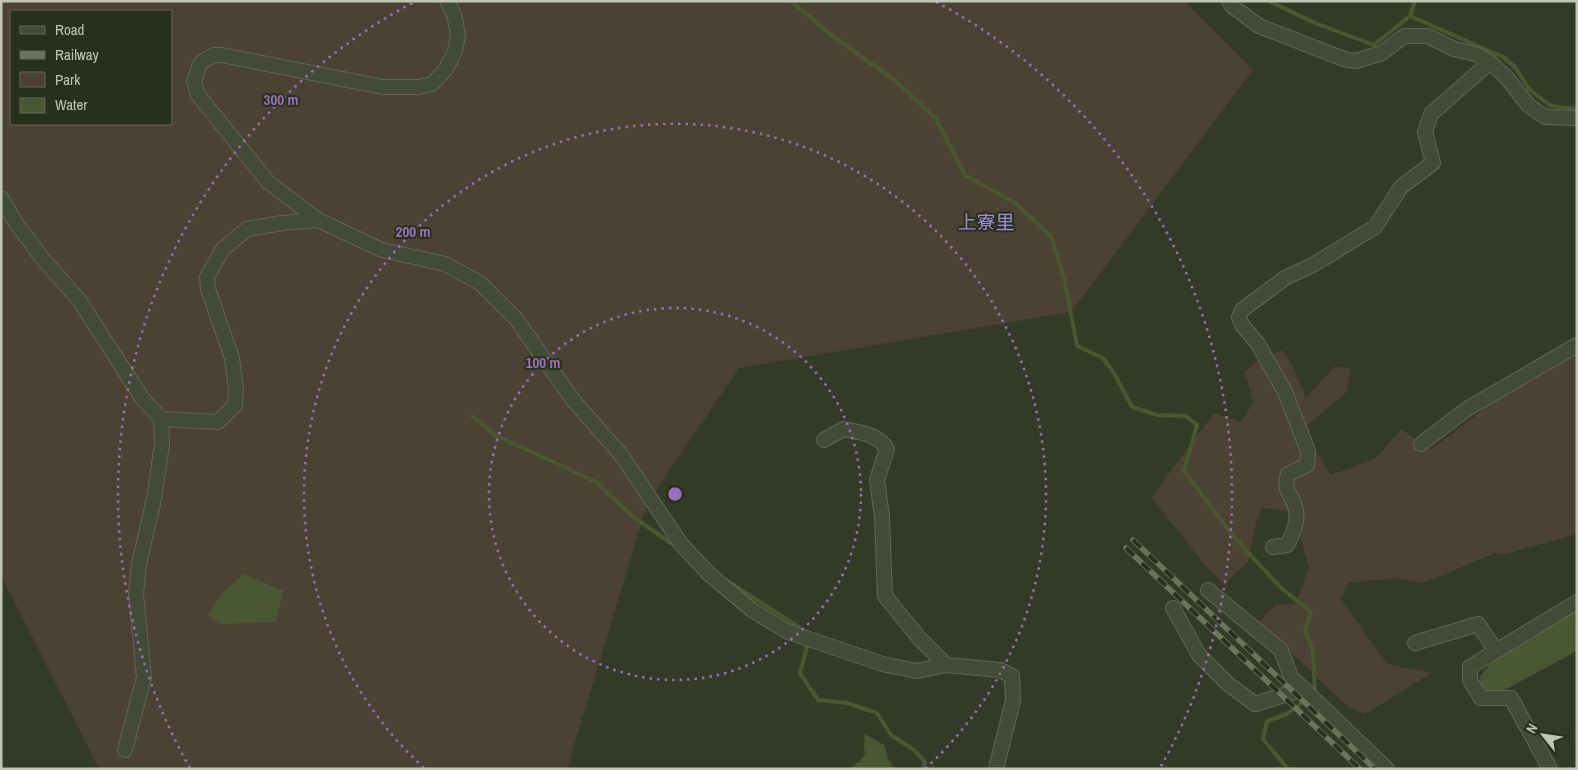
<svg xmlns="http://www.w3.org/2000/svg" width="1578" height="770" font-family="'Archivo Narrow','Noto Sans TC',sans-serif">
<rect width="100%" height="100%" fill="#333a25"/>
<g fill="#4b4233" fill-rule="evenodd">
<path d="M1 1H1184L1253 70 1071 312 739 368 648 502 567 769H99L1 575ZM11 11H171V124H11Z"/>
<path d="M1283 350 1296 373 1306 398 1335 366 1351 369 1346 393 1301 430 1331 474 1349 469 1377 457 1401 429 1431 450 1488 406 1577 354V534L1506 554 1495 553 1434 579 1422 583 1397 578 1348 583 1341 599 1387 664 1432 673 1365 714 1348 707 1259 622 1275 605 1295 604 1309 568 1296 520 1288 511 1262 508 1256 523 1248 562 1224 584 1207 568 1152 498 1161 484 1214 413 1241 422 1253 403 1245 372 1258 360Z"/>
</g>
<g fill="#4a5733">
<path d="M244 574 283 591 276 622 220 624 208 615 223 592Z"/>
<path d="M1577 611V651L1508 688 1494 692 1481 688 1480 677 1495 658Z"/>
<path d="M865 734 884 745 888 759 895 769H849L860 761 865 754 864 746Z"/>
</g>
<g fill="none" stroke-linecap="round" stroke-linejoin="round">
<g stroke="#4a5733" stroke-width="4">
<path d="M791 1 830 34 897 82 936 119 965 175 1015 203 1051 236 1064 277 1077 346 1103 358 1114 373 1132 407 1157 415 1186 416 1197 425 1184 471 1233 536 1281 588 1311 612 1305 630 1313 651 1315 694"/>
<path d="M1269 1 1315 23 1374 45 1410 16 1503 57 1515 67 1529 89 1551 106 1577 109"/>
<path d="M1410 16 1415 1"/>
<path d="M472 416 495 435 596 482 632 516 675 546"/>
<path d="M729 582 802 629 803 632"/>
<path d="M805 642 807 647 800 673 818 700 847 703 877 713 891 735 914 750 925 762 923 769"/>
<path d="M1288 769 1263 739 1267 721 1287 714 1302 703"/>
</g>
<g stroke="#626856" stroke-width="16">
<g id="minor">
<path d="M447 1 454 14 458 35 455 51 446 69 432 84 418 87H383L222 55H214L203 61 199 66 194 82 198 95 268 182 318 220 382 250 445 264 480 283 516 319 573 400 622 456 681 544 709 574 752 610 788 632 886 665 917 671 946 665"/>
<path d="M1229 1 1232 6 1259 26 1344 59 1356 61 1382 53 1404 36H1428L1454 49 1476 54 1490 62 1507 78 1528 105 1545 117 1577 118"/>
<path d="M1 198 16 223 42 258 79 300 142 398 161 419 218 422 235 405 236 390 232 358 208 289 207 277 223 249 247 229 282 223 318 220"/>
<path d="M824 440 843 429C860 433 877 433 887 449L877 480 882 517 885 596 920 639 946 665 1000 670 1012 676 1013 701 996 769"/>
<path d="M1421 444 1467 409 1577 345"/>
<path d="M1273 547 1287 545C1292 536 1298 522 1296 511 1294 495 1282 493 1288 474L1307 465 1308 451 1285 392 1258 344 1242 325 1239 317 1242 310 1285 278 1313 265 1375 227 1401 187 1433 163 1425 132 1431 114 1490 62"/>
<path d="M1208 590 1281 650 1291 677 1387 769"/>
<path d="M1173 608 1199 655 1228 684 1255 704 1304 689"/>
<path d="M1415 643 1478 624 1496 651"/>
<path d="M125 750 144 677 136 594 139 564 154 499 162 444 161 419"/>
<path d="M1550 769 1511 698H1481L1470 680V667L1577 602"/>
</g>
</g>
<use href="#minor" stroke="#444a38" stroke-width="14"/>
<g stroke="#6b735c" stroke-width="5.5">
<g id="rail">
<path d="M1133 540 1375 769"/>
<path d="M1126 548 1360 769"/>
</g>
</g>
<use href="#rail" stroke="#292f1d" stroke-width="4" stroke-dasharray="11" stroke-linecap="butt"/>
</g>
<g fill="none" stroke="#9a71ba" stroke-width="2.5" stroke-dasharray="2.5 5">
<circle cx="675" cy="494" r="186"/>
<path d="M424 768A371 371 0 1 1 926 768"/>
<path d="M190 768A557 557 0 0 1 414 2M936 2A557 557 0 0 1 1160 768"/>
</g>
<g text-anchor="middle" stroke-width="4" stroke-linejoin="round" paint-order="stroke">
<g font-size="19" fill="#9e8ed9" stroke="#292f1d">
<text x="986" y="229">上寮里</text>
</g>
</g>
<circle cx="675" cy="494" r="8" fill="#9a71ba" stroke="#292f1d" stroke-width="2.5"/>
<g font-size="15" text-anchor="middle" font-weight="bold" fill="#9a71ba" stroke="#292f1d" stroke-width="4" stroke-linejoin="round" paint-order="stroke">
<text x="281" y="105">300 m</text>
<text x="413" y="237">200 m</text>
<text x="543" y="368">100 m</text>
</g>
<rect width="1578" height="770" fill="none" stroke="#bfc6b4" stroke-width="5"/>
<rect x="10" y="10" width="162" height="115" fill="#292f1d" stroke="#656b59"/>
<rect x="20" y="26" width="25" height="8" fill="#444a38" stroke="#656b59"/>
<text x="55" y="35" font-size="15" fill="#bfc6b4">Road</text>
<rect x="20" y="51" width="25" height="8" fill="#6b735c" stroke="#656b59"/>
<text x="55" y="60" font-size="15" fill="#bfc6b4">Railway</text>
<rect x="20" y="72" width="25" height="15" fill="#4b4233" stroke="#656b59"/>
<text x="55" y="85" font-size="15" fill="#bfc6b4">Park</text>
<rect x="20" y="98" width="25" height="15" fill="#4a5733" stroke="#656b59"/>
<text x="55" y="110" font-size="15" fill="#bfc6b4">Water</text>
<g transform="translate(1543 735) rotate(300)" stroke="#292f1d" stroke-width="4" paint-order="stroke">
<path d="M0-4L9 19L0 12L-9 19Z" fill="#bfc6b4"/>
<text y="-8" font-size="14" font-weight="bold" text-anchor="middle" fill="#bfc6b4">N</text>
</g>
</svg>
